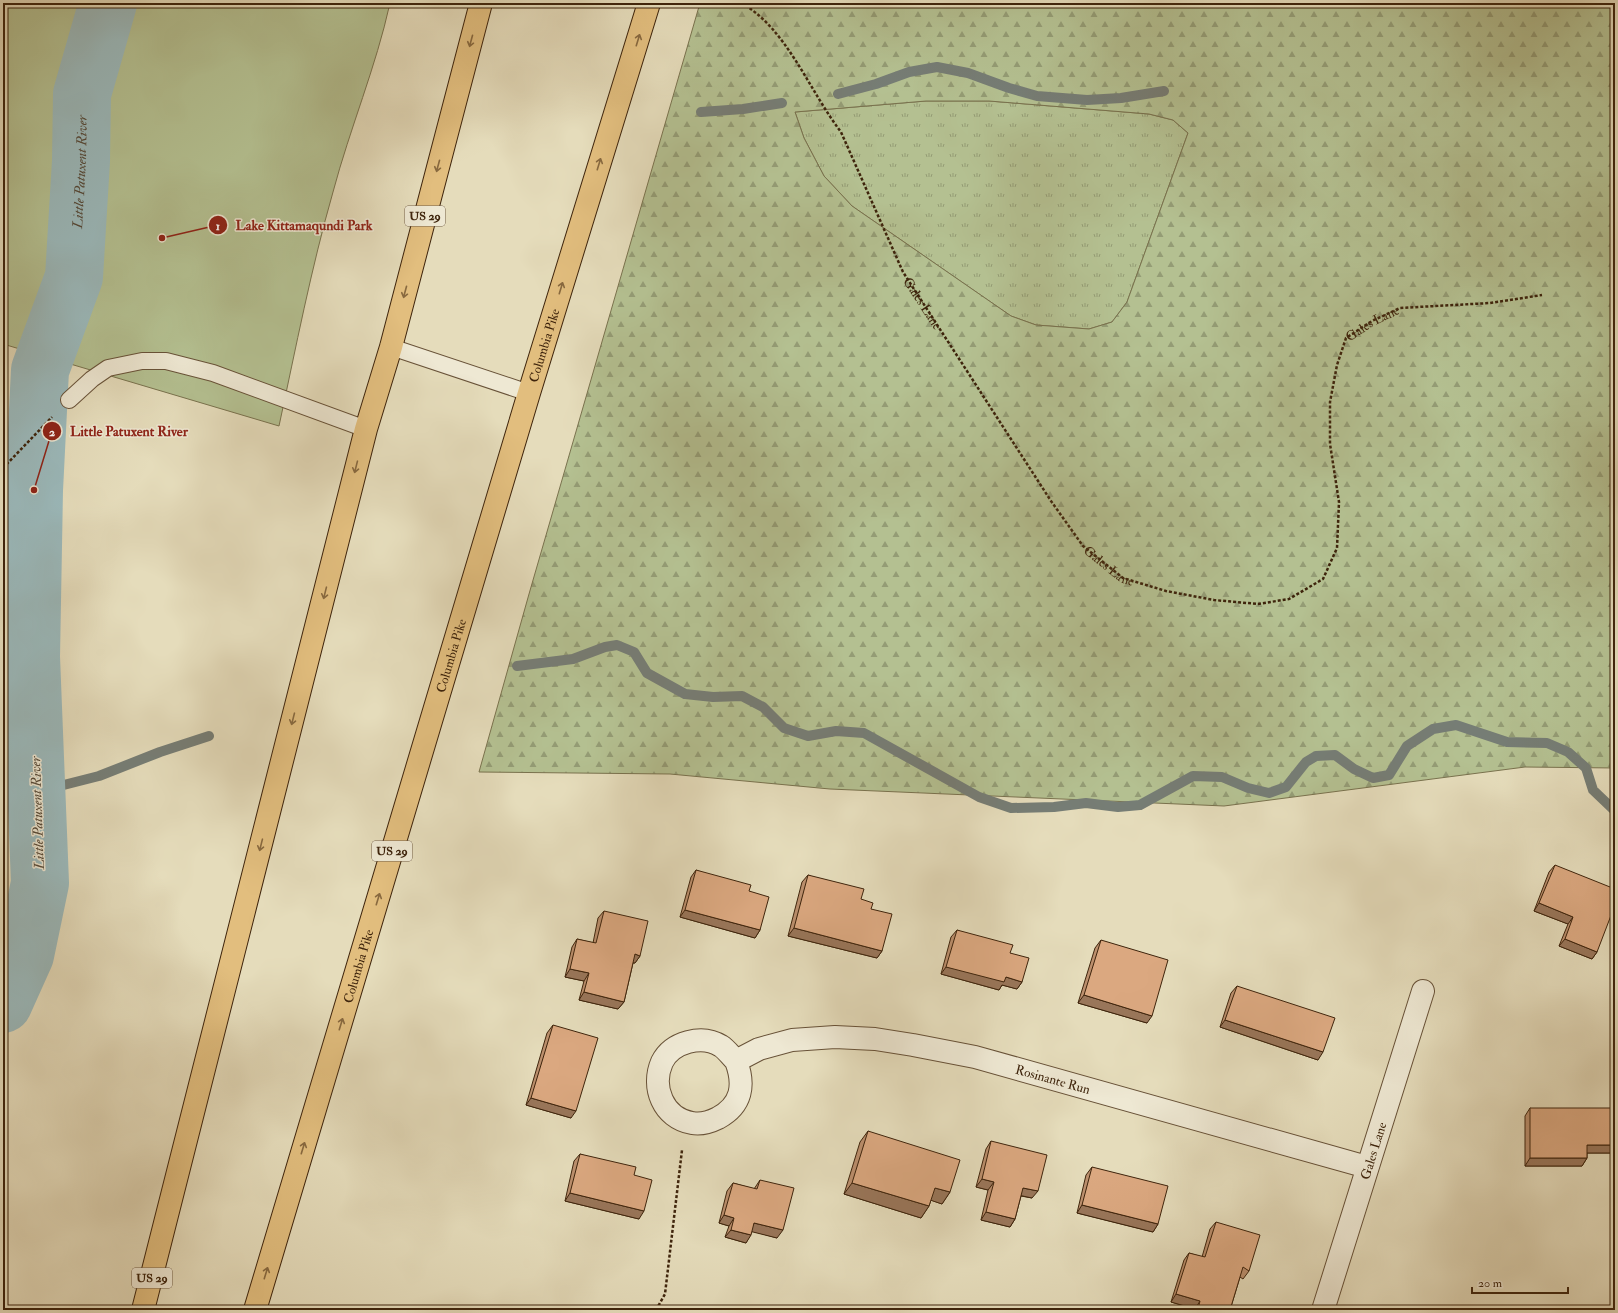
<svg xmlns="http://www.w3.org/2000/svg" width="1618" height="1313" font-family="'IM FELL Double Pica',serif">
<defs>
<pattern id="grass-tufts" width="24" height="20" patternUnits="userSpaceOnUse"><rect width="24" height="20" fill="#b4c091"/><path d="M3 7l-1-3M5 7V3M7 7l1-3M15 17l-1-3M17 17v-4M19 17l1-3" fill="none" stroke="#949c75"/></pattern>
<pattern id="forest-firs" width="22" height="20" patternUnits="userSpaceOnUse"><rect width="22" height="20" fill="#b4c091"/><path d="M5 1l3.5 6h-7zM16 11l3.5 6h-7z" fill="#949c75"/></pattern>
</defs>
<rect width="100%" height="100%" fill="#e5dcbb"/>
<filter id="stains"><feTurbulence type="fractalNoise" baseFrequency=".005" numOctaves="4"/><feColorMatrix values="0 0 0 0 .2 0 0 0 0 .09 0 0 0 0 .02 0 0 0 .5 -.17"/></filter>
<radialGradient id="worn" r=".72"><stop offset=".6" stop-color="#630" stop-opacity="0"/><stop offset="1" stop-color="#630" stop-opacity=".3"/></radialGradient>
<path fill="url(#grass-tufts)" stroke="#79724e" d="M926 101H989L1149 114 1173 120 1188 133 1127 302 1112 322 1089 329 1036 325 1011 316 852 206 824 176 804 138 795 112Z"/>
<path fill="url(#forest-firs)" stroke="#79724e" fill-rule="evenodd" d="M700 3H1615V768L1525 767 1224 806 830 789 670 774 479 772 529 594ZM926 101H989L1149 114 1173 120 1188 133 1127 302 1112 322 1089 329 1036 325 1011 316 852 206 824 176 804 138 795 112Z"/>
<path fill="#b4c091" stroke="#79724e" d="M3 3H390C376 67 350 128 333 192 311 269 296 347 279 426L3 344Z"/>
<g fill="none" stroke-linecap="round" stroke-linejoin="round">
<g stroke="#767d75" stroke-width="10">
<path d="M838 94 876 84 909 72 937 67 968 73 1009 88 1037 96 1087 100 1121 98 1164 91"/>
<path d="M701 112 743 109 782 103"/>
<path d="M517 666 573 659 605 647 617 645 634 652 647 673 685 694 713 697 742 696 763 707 784 728 808 736 836 731 864 733 979 797 1011 808 1054 807 1086 803 1118 807 1140 805 1193 776 1222 777 1248 788 1269 793 1286 787 1306 762 1316 756 1335 755 1354 769 1373 778 1389 775 1407 746 1433 729 1456 725 1507 742 1547 743 1568 752 1586 768 1593 790 1615 811"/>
<path d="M36 792 99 776 160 752 209 736"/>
</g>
<path stroke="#9bb9bb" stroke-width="58" id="s1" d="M3 1004 25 955 40 883 31 657 34 490 40 370 74 277 81 161 82 94 108 3"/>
<g stroke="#685238" stroke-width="18">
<g id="service">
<path d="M391 347 529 393"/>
<path d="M69 400 92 379 108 368 142 361H166L213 373 366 429"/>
</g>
</g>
<g stroke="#685238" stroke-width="24">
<g id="minor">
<path id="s3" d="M736 1061C745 1085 742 1105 718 1118 710 1122 702 1125 692 1123 663 1118 651 1087 662 1062 672 1042 702 1034 721 1046 726 1049 731 1056 736 1061L759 1049 792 1040 835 1037 875 1039 913 1045 975 1057 1367 1167"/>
<path id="s4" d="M1323 1310 1423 991"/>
</g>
</g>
<g stroke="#3e240c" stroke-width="24">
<g id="motorway">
<path d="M143 1310 366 429 391 347 481 3"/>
<path id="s5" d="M255 1310 529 393 649 3"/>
</g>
</g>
<g stroke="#3e240c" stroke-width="2.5" stroke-dasharray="3 2" stroke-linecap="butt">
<path id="s2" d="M741 3C786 27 810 92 841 132L903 272 1051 501 1083 546 1123 578 1166 591 1214 600 1258 604 1289 599 1323 579 1337 548 1339 502 1330 444V402L1337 365 1346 338 1372 321 1400 308 1490 303 1542 295"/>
<path d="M3 154 4 3"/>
<path d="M3 468 52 417"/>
<path d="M656 1310 665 1294 682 1150"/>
</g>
<use href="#service" stroke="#eee8d3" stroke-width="16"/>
<use href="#minor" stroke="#eee8d3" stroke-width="22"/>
<use href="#motorway" stroke="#e2be7e" stroke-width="22"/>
</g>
<g fill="#bc906e" stroke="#3e240c">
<path d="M1555 865 1597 952 1592 959 1559 946 1568 924 1534 911 1549 872Z"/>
<path d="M696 870 749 891 760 930 755 938 680 917 691 877Z"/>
<path d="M808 875 861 899 871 909 882 951 877 958 788 936 802 882Z"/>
<path d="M604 911 640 956 635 963H633L624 1002 618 1009 579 1000 584 981 565 977 572 947 577 939 593 943 598 918Z"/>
<path d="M957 930 1010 953 1022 982 1017 989 1002 985 999 990 941 974 951 937Z"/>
<path d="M1101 940 1147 1023 1078 1003 1095 948Z"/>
<path d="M1237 986 1318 1060 1220 1027 1231 993Z"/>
<path d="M553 1025 571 1118 526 1105 547 1033Z"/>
<path d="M1530 1108 1615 1145V1150L1613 1153H1587V1158L1582 1166H1525V1116Z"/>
<path d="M868 1131 950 1192 942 1204 931 1200 929 1206 921 1218 844 1194 860 1142Z"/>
<path d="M991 1141 1032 1198 1021 1196 1015 1219 1010 1227 981 1220 988 1190 976 1187 986 1149Z"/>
<path d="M580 1154 634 1175 639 1219 565 1201 574 1161Z"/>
<path d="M1092 1167 1158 1224 1153 1232 1077 1213 1086 1175Z"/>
<path d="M760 1180 777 1238 752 1231 746 1243 725 1237 729 1226 719 1223 727 1191 733 1183 754 1189Z"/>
<path d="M1216 1222 1249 1271 1243 1279 1240 1277 1230 1310H1194L1195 1309 1171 1302 1184 1260 1189 1253 1202 1257 1210 1229Z"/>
</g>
<g fill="#99765a" stroke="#3e240c">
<path d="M1539 903 1573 917 1568 924 1534 911Z"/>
<path d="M685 910 760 930 755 938 680 917Z"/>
<path d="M794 928 882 951 877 958 788 936Z"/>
<path d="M1565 939 1597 952 1592 959 1559 946Z"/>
<path d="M635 954 640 956 635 963 629 962Z"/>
<path d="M946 967 1006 977 1022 982 1017 989 1002 985 999 990 941 974Z"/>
<path d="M570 969 589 973 584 981 565 977Z"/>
<path d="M584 992 624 1002 618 1009 579 1000Z"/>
<path d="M1084 995 1152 1016 1147 1023 1078 1003Z"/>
<path d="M1225 1020 1323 1052 1318 1060 1220 1027Z"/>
<path d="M531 1098 576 1111 571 1118 526 1105Z"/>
<path d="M1587 1145H1615V1150L1613 1153H1582Z"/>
<path d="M1530 1158H1587L1582 1166H1525Z"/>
<path d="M982 1179 994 1182 988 1190 976 1187Z"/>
<path d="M852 1183 929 1206 921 1218 844 1194Z"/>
<path d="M935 1188 950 1192 942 1204 927 1199Z"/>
<path d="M1023 1188 1038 1191 1032 1198 1018 1195Z"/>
<path d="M570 1193 644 1211 639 1219 565 1201Z"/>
<path d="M1082 1205 1158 1224 1153 1232 1077 1213Z"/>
<path d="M986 1212 1015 1219 1010 1227 981 1220Z"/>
<path d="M724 1215 734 1218 729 1226 719 1223Z"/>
<path d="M754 1223 783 1230 777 1238 749 1231Z"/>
<path d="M731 1230 751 1235 746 1243 725 1237Z"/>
<path d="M1176 1294 1200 1301 1195 1309 1171 1302Z"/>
</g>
<g fill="#dba880" stroke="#3e240c">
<path d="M1555 865 1615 889V905L1597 952 1565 939 1573 917 1539 903Z"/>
<path d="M696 870 751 885 749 891 769 897 760 930 685 910Z"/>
<path d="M808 875 864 889 861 899 873 903 871 909 892 914 882 951 794 928Z"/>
<path d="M604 911 648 921 640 956 635 954 624 1002 584 992 589 973 570 969 577 939 596 943Z"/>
<path d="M957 930 1013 945 1010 953 1029 958 1022 982 1006 977 1004 982 946 967Z"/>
<path d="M1101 940 1168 960 1152 1016 1084 995Z"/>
<path d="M1237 986 1335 1018 1323 1052 1225 1020Z"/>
<path d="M553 1025 598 1038 576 1111 531 1098Z"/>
<path d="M1530 1108H1615V1145H1587V1158H1530Z"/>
<path d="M868 1131 960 1160 950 1192 935 1188 929 1206 852 1183Z"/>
<path d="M991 1141 1047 1155 1038 1191 1023 1188 1015 1219 986 1212 994 1182 982 1179Z"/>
<path d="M580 1154 636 1167 634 1175 652 1180 644 1211 570 1193Z"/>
<path d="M1092 1167 1168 1186 1158 1224 1082 1205Z"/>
<path d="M760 1180 794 1188 783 1230 754 1223 751 1235 731 1230 734 1218 724 1215 733 1183 757 1189Z"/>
<path d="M1216 1222 1260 1235 1249 1271 1243 1267 1230 1310H1201L1198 1309 1200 1301 1176 1294 1189 1253 1205 1257Z"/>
</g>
<defs><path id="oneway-shaft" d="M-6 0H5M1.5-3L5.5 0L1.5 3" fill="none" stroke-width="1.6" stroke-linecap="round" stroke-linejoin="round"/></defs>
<g stroke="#88693f">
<use href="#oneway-shaft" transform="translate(638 40) rotate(-73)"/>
<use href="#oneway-shaft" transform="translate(471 41) rotate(105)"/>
<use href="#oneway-shaft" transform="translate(599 164) rotate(-73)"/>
<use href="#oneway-shaft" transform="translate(438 166) rotate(105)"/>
<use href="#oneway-shaft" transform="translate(561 288) rotate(-73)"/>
<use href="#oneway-shaft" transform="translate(405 292) rotate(105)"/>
<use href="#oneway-shaft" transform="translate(356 467) rotate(104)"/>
<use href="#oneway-shaft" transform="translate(325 593) rotate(104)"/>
<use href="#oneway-shaft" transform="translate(293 719) rotate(104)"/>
<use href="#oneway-shaft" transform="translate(261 845) rotate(104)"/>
<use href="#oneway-shaft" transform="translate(378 899) rotate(-73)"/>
<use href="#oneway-shaft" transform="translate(341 1024) rotate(-73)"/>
<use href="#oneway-shaft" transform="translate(303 1148) rotate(-73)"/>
<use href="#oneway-shaft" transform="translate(266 1273) rotate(-73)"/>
</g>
<g text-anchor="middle" stroke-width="3" stroke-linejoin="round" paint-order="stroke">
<g fill="#eee8d3" stroke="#735f48" stroke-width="1">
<rect x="405" y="206" width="40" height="20" rx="3"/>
<rect x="372" y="841" width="40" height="20" rx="3"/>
<rect x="132" y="1268" width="40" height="20" rx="3"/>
</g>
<g font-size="12" font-weight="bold" fill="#3e240c">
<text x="425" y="220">US 29</text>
<text x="392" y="855">US 29</text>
<text x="152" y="1282">US 29</text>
</g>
<g font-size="13" fill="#3e240c" stroke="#eee8d3">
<text dy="5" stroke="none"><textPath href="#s2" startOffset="355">Gales Lane</textPath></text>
<text dy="5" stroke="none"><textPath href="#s2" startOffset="1183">Gales Lane</textPath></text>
<text dy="5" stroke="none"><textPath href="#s5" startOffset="1007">Columbia Pike</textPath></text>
<text dy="5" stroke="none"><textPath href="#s2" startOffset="679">Gales Lane</textPath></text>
<text dy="5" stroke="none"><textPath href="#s5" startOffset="683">Columbia Pike</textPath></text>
<text dy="5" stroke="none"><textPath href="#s5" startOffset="359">Columbia Pike</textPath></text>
<text dy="5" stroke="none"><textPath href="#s3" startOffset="587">Rosinante Run</textPath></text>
<text dy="5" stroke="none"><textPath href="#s4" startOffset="167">Gales Lane</textPath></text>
</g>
<g font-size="14" font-style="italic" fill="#554938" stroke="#eee8d3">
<text dy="5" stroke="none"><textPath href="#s1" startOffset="845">Little Patuxent River</textPath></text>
<text transform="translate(37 813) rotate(-92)" y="5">Little Patuxent River</text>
</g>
</g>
<path fill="none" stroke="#8f2418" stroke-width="1.5" d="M162 238L218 225M34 490L52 431"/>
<g fill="#8f2418" stroke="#eee8d3" stroke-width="1.5">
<circle cx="162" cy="238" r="4"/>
<circle cx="34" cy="490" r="4"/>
<circle cx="218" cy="225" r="10"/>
<circle cx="52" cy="431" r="10"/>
</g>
<g font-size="12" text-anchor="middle" font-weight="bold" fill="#fff">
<text x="218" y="230">1</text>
<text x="52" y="436">2</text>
</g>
<g font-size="14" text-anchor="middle" font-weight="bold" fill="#8f2418" stroke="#eee8d3" stroke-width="3" stroke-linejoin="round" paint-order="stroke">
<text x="304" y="230">Lake Kittamaqundi Park</text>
<text x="129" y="436">Little Patuxent River</text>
</g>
<rect width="1618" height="1313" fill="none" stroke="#e5dcbb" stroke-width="16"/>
<rect x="4" y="4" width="1610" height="1305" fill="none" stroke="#3e240c" stroke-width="2"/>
<rect x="8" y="8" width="1602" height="1297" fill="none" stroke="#3e240c"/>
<path d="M1472 1287v6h96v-6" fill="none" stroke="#3e240c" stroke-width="2"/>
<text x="1478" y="1287" font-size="12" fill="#3e240c" stroke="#eee8d3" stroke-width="3" paint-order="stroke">20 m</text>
<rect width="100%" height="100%" filter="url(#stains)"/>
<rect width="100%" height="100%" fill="url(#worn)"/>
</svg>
